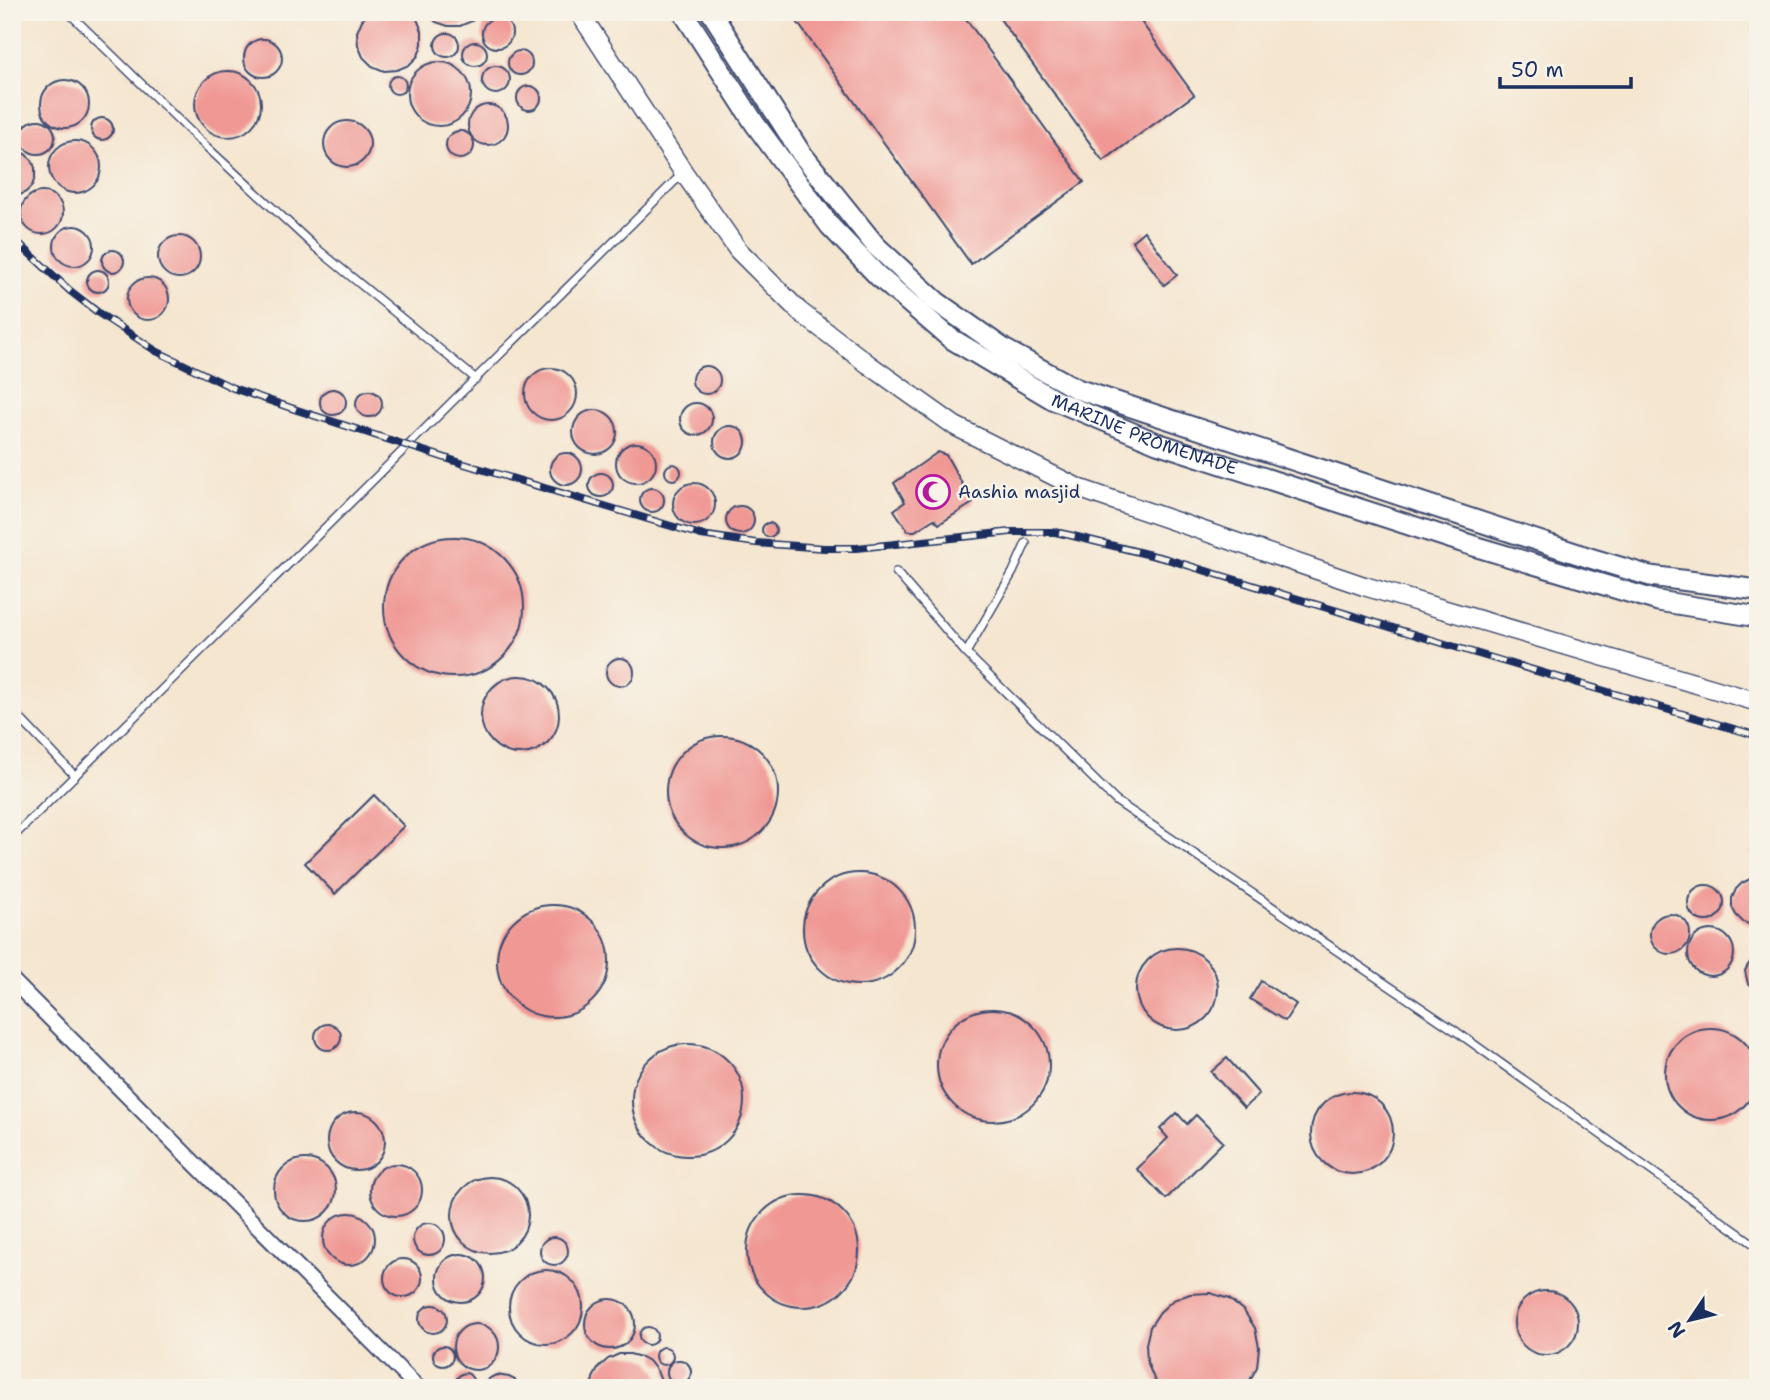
<svg xmlns="http://www.w3.org/2000/svg" width="1770" height="1400" font-family="'Shantell Sans',sans-serif">
<rect width="100%" height="100%" fill="#f7f3e8"/>
<filter id="ink" filterUnits="userSpaceOnUse"><feTurbulence type="fractalNoise" baseFrequency=".0143" numOctaves="2"/><feDisplacementMap in="SourceGraphic" scale="14" xChannelSelector="R" yChannelSelector="G"/><feConvolveMatrix kernelMatrix="1 2 1 2 8 2 1 2 1" color-interpolation-filters="sRGB"/></filter>
<filter id="wash" filterUnits="userSpaceOnUse"><feTurbulence type="fractalNoise" baseFrequency=".00686" numOctaves="4" result="noise"/><feDisplacementMap in="SourceGraphic" scale="28" xChannelSelector="R" yChannelSelector="G"/><feGaussianBlur stdDeviation="1.57" result="paint"/><feColorMatrix in="noise" values="0 0 0 0 0 0 0 0 0 0 0 0 0 0 0 0 0 1.4 0 .05"/><feComposite in="paint" operator="in"/></filter>
<g filter="url(#wash)">
<rect width="100%" height="100%" fill="#f5e6d0"/>
<g id="blocks">
<g fill="#f09894">
<path d="M370 12H409L417 19 422 31V44L418 56 409 65 397 70 384 71 372 66 363 57 358 45 357 32 362 20Z"/>
<path d="M426 12H480L472 21 460 26H448L436 22Z"/>
<path d="M790 12H961L1084 182 971 264Z"/>
<path d="M995 12H1134L1194 95 1103 161Z"/>
<circle cx="497" cy="33" r="15"/>
<circle cx="447" cy="45" r="12"/>
<circle cx="263" cy="58" r="19"/>
<circle cx="475" cy="54" r="12"/>
<circle cx="520" cy="63" r="12"/>
<circle cx="439" cy="94" r="32"/>
<circle cx="496" cy="80" r="14"/>
<circle cx="228" cy="104" r="33"/>
<circle cx="397" cy="85" r="9"/>
<circle cx="65" cy="104" r="24"/>
<circle cx="529" cy="98" r="12"/>
<circle cx="488" cy="125" r="20"/>
<circle cx="102" cy="129" r="11"/>
<circle cx="38" cy="137" r="17"/>
<circle cx="347" cy="144" r="23"/>
<circle cx="460" cy="145" r="14"/>
<circle cx="75" cy="167" r="26"/>
<path d="M12 151 25 154 32 160 35 168V177L32 186 26 192 18 196H12Z"/>
<circle cx="42" cy="213" r="21"/>
<circle cx="74" cy="246" r="20"/>
<path d="M1144 231 1177 275 1164 285 1132 241Z"/>
<circle cx="179" cy="257" r="21"/>
<circle cx="113" cy="261" r="11"/>
<circle cx="98" cy="281" r="11"/>
<circle cx="148" cy="299" r="21"/>
<circle cx="706" cy="380" r="14"/>
<circle cx="551" cy="394" r="26"/>
<circle cx="333" cy="402" r="13"/>
<circle cx="369" cy="404" r="13"/>
<circle cx="696" cy="419" r="16"/>
<circle cx="595" cy="432" r="22"/>
<circle cx="730" cy="442" r="16"/>
<circle cx="636" cy="463" r="20"/>
<path d="M938 452 946 455 973 503 939 524 934 519 915 531H908L894 510 905 502 894 483Z"/>
<circle cx="566" cy="469" r="16"/>
<circle cx="673" cy="472" r="8"/>
<circle cx="601" cy="485" r="12"/>
<circle cx="694" cy="504" r="21"/>
<circle cx="652" cy="500" r="12"/>
<circle cx="740" cy="520" r="14"/>
<circle cx="769" cy="530" r="7"/>
<circle cx="454" cy="607" r="70"/>
<circle cx="620" cy="672" r="14"/>
<circle cx="520" cy="715" r="39"/>
<circle cx="722" cy="792" r="56"/>
<path d="M374 795 404 826 335 894 305 863Z"/>
<path d="M1758 842V873L1753 862 1752 852Z"/>
<circle cx="859" cy="929" r="56"/>
<path d="M1750 879H1758V925H1752L1743 922 1736 915 1732 907V898L1736 889 1742 883Z"/>
<circle cx="1706" cy="903" r="18"/>
<circle cx="553" cy="961" r="56"/>
<circle cx="1670" cy="934" r="20"/>
<circle cx="1711" cy="953" r="23"/>
<circle cx="1177" cy="989" r="41"/>
<path d="M1758 957V991L1748 984 1745 971 1748 965 1752 960Z"/>
<path d="M1261 981 1296 1004 1285 1021 1250 999Z"/>
<circle cx="993" cy="1065" r="56"/>
<circle cx="328" cy="1037" r="13"/>
<circle cx="1711" cy="1074" r="46"/>
<circle cx="688" cy="1100" r="56"/>
<path d="M1227 1058 1259 1094 1244 1108 1211 1072Z"/>
<circle cx="1352" cy="1133" r="41"/>
<circle cx="356" cy="1141" r="29"/>
<path d="M1177 1113 1187 1124 1196 1115 1223 1142 1166 1199 1137 1169 1168 1138 1160 1129Z"/>
<circle cx="305" cy="1190" r="31"/>
<circle cx="396" cy="1190" r="26"/>
<circle cx="490" cy="1215" r="38"/>
<circle cx="803" cy="1251" r="56"/>
<circle cx="349" cy="1239" r="26"/>
<circle cx="429" cy="1239" r="16"/>
<circle cx="554" cy="1251" r="14"/>
<circle cx="461" cy="1278" r="24"/>
<circle cx="403" cy="1278" r="19"/>
<circle cx="546" cy="1307" r="37"/>
<circle cx="1546" cy="1323" r="32"/>
<path d="M1210 1293 1229 1299 1244 1311 1255 1328 1259 1347 1257 1367 1248 1384 1244 1388H1161L1154 1379 1147 1362 1146 1344 1150 1327 1160 1312 1173 1300 1190 1294Z"/>
<circle cx="610" cy="1324" r="25"/>
<circle cx="433" cy="1319" r="14"/>
<circle cx="476" cy="1347" r="23"/>
<circle cx="648" cy="1336" r="9"/>
<circle cx="443" cy="1356" r="10"/>
<circle cx="664" cy="1356" r="9"/>
<path d="M619 1354H630L641 1357 650 1362 657 1371 661 1381 662 1388H592L593 1378 599 1367 608 1359Z"/>
<circle cx="679" cy="1372" r="12"/>
<path d="M466 1373 469 1374 473 1379 472 1388H459L457 1384V1378L461 1374Z"/>
<path d="M496 1375 509 1377 515 1380 520 1388H482L490 1378Z"/>
</g>
</g>
</g>
<g filter="url(#ink)">
<use href="#blocks" fill-opacity="0" stroke="#3c4a6f" stroke-width="2"/>
<g fill="none" stroke-linecap="round" stroke-linejoin="round">
<g stroke="#3c4a6f" stroke-width="10">
<g id="service">
<path d="M68 12 197 138 315 247 476 379"/>
<path d="M896 572 966 653 1116 801 1457 1032 1758 1247"/>
<path d="M966 653 1013 572 1026 543"/>
<path d="M12 710 75 776"/>
<path d="M12 838 683 173"/>
</g>
</g>
<g stroke="#3c4a6f" stroke-width="18">
<path id="minor" d="M12 980 418 1388"/>
</g>
<g stroke="#3c4a6f" stroke-width="21">
<path id="tertiary" d="M579 12 684 173 738 250 799 311 868 364 955 426 1078 488 1364 586 1758 702"/>
</g>
<g stroke="#3c4a6f" stroke-width="23">
<g id="secondary">
<path id="s1" d="M683 12 755 124 830 226 878 276 950 338 1054 400 1157 443 1477 547 1658 601 1758 617"/>
<path d="M711 12 801 153 876 246 937 302 1004 349 1077 389 1590 558 1650 576 1758 590"/>
</g>
</g>
<use href="#service" stroke="#fff" stroke-width="7"/>
<use href="#minor" stroke="#fff" stroke-width="14"/>
<use href="#tertiary" stroke="#fff" stroke-width="18"/>
<use href="#secondary" stroke="#fff" stroke-width="19"/>
<g stroke="#1b2f5e" stroke-width="8">
<path id="rail" d="M12 237 69 290 100 314 156 351 233 388 297 410 461 463 701 535 756 543 824 548H857L1010 532H1055L1069 535 1167 559 1475 653 1758 736"/>
</g>
<use href="#rail" stroke="#f7f3e8" stroke-width="5" stroke-dasharray="16" stroke-linecap="butt"/>
</g>
</g>
<defs>
<g id="mosque-ring" transform="scale(1.75)"><circle r="9.5" fill="#f7f3e8" stroke="#b5179e" stroke-width="1.5"/><path d="M3.5-4.9A6 6 0 1 0 3.5 4.9A5 5 0 1 1 3.5-4.9Z" fill="#b5179e"/></g>
</defs>
<g fill-rule="evenodd">
<use href="#mosque-ring" x="933" y="492"/>
</g>
<g text-anchor="middle" stroke-width="5" stroke-linejoin="round" paint-order="stroke">
<g font-size="18" fill="#1b2f5e" stroke="#f7f3e8">
<text dy="6" stroke="none"><textPath href="#s1" startOffset="642">MARINE PROMENADE</textPath></text>
</g>
<g font-size="18" fill="#1b2f5e" stroke="#f7f3e8" text-anchor="start">
<text x="958" y="498">Aashia masjid</text>
</g>
</g>
<rect width="1770" height="1400" fill="none" stroke="#f7f3e8" stroke-width="42"/>
<g transform="translate(1690 1320) rotate(235)" stroke="#f7f3e8" stroke-width="5" paint-order="stroke">
<path d="M0-5L12 26L0 18L-12 26Z" fill="#1b2f5e"/>
<text y="-10" font-size="19" font-weight="bold" text-anchor="middle" fill="#1b2f5e">N</text>
</g>
<path d="M1500 77v10h131v-10" fill="none" stroke="#1b2f5e" stroke-width="3.5"/>
<text x="1511" y="77" font-size="21" fill="#1b2f5e" stroke="#f7f3e8" stroke-width="5" paint-order="stroke">50 m</text>
</svg>
